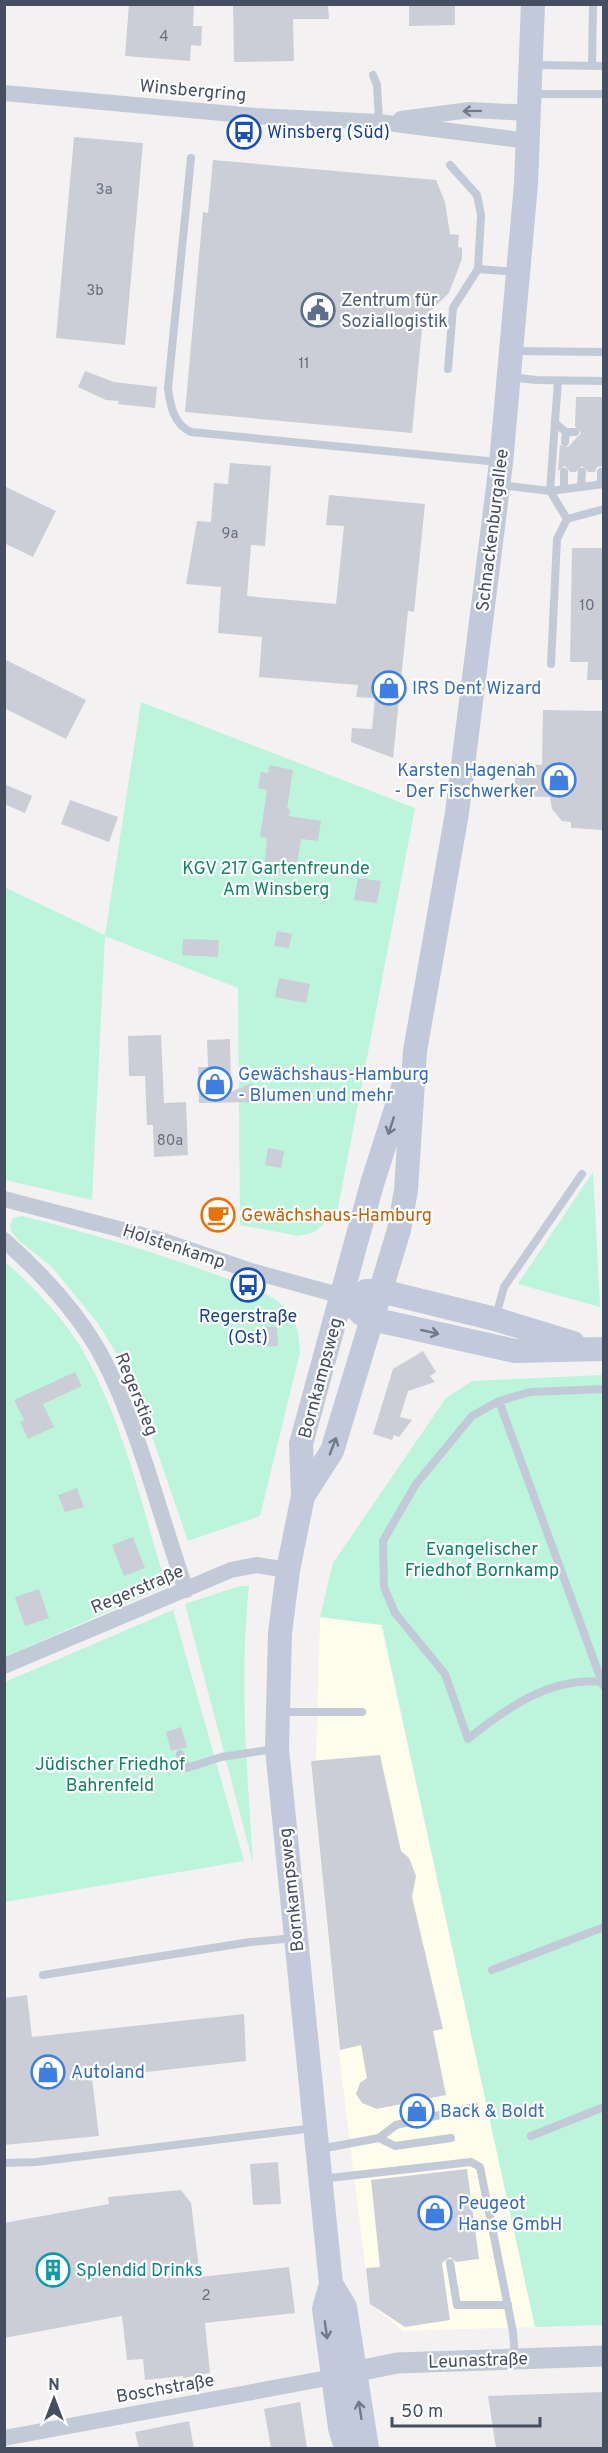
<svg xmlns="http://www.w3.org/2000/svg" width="608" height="2453" font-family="Overpass,sans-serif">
<rect width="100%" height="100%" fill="#f3f1f1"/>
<path fill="#fefcea" d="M320 1617 381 1625 535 2327 403 2331 370 2304 342 2079 311 1761 316 1760Z"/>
<g fill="#bcf4dc">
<path d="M141 702 415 808 337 1213 314 1232 299 1236 240 1225 238 988 105 936 92 1200 5 1180 4 887 105 935Z"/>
<path d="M593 1172 600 1307 518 1284Z"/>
<path d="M22 1216C92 1234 163 1254 230 1280 250 1288 271 1293 287 1309 297 1319 299 1338 300 1352L260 1516 188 1541 132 1378 97 1322 51 1266 19 1241 11 1231 10 1225 13 1218Z"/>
<path d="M4 1261C30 1283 62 1317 80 1346 123 1419 142 1506 166 1586L5 1657Z"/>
<path d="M603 1375V2325L535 2327 382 1625 320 1617 333 1563 446 1398 472 1381Z"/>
<path d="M240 1586H249C239 1679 247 1770 253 1863L185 1604Z"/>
<path d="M173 1610 244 1861 5 1902V1682Z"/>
</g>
<g fill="#ccced7">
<path d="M129 4H194L193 26H202L201 46 191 45 190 61 125 56Z"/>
<path d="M233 4H328L329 19H293L294 61 234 62Z"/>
<path d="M409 4H455V25L409 26Z"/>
<path d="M74 137 143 143 125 345 56 338Z"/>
<path d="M213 160 436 180 445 202 450 234 459 235 458 247 462 248V259L449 293 423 318 412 433 185 412 203 212 208 213Z"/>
<path d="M85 371 114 382 157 387 155 408 118 404 119 401 106 400 78 387Z"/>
<path d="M576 397H603V466L597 467 595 472H588L582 466 576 472H570L565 466 558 471 560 445 568 447 581 433 575 426Z"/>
<path d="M230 463 271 466 265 546 251 545 247 596 336 604 344 526 326 525 329 495 425 504 414 612 408 611 393 758 351 742 352 728 372 729 375 698 356 697 358 685 259 677 262 637 218 633 221 587 186 584 197 521 211 522 214 483 228 484Z"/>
<path d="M4 486 56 511 33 557 4 543Z"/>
<path d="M572 548H603V680H587L588 662H570Z"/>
<path d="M4 659 86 700 66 739 4 708Z"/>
<path d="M543 710 603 711V830L571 828V822L562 821 552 809 550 797 515 796V764L542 765Z"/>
<path d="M269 765 293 770 287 809H290L289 816 321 821 318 841 301 839 295 876 264 870 267 838 260 837 267 790 258 788 261 772 268 773Z"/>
<path d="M4 784 32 796 25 813 4 804Z"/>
<path d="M70 800 118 817 109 842 61 824Z"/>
<path d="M358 878 381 881 377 903 354 900Z"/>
<path d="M277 931 292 934 289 948 274 946Z"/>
<path d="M183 939 219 940 218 957 182 955Z"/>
<path d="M279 978 310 984 306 1003 275 997Z"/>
<path d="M161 1035 164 1103 186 1102 188 1155 154 1157 153 1125H147L145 1076H129L128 1036Z"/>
<path d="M230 1039 231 1092 252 1083 260 1102 199 1103 198 1067H208L207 1040Z"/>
<path d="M268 1148 284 1151 281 1168 265 1165Z"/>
<path d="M257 1327H277L278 1346 257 1347Z"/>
<path d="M423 1351 436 1372 430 1376 435 1382 408 1391 400 1417 412 1420 399 1437 394 1435 392 1440 373 1434 393 1369Z"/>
<path d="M75 1372 82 1386 43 1404 54 1427 28 1439 20 1422 24 1420 14 1400Z"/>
<path d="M77 1488 84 1507 65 1512 58 1495Z"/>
<path d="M133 1537 145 1568 124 1576 112 1545Z"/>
<path d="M39 1589 49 1618 25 1626 15 1597Z"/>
<path d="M181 1727 187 1747 171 1751 166 1732Z"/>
<path d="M380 1755 401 1851 409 1858 416 1876 412 1897 443 2029 433 2031 446 2095 377 2109 362 2103 356 2094 360 2083 367 2078 361 2045 340 2050 311 1761Z"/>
<path d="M27 1995 32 2037 244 2014 246 2061 92 2078 99 2136 4 2145V1998Z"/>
<path d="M278 2162 281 2204 253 2205 250 2164Z"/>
<path d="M467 2169 479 2259 456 2262 450 2257 442 2263 450 2320 405 2327 370 2304 366 2268 380 2267 371 2180Z"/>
<path d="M181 2190 191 2203 200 2277 289 2267 295 2313 205 2323 210 2373 183 2378V2376L145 2380 143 2359 127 2360 122 2316 4 2338V2223L109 2204 108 2197Z"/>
<path d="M603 2392V2448H496L488 2396Z"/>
<path d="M300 2402 307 2448H271L264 2409Z"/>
<path d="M189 2421 194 2448H139L135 2432Z"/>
</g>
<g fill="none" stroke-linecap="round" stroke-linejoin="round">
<g stroke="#c3cad7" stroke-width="8">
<path d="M532 65 604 66"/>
<path d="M592 66 593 4"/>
<path d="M373 75 377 85 379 122"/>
<path d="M532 94H604"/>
<path d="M191 158 168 388C170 405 174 425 191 432L498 462"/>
<path d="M478 269 515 272"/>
<path d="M513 351 604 352"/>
<path d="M448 369 453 308 478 269 481 215 477 195 450 165"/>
<path d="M510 377 536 380 604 381"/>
<path d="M558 381 550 491 567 519 604 509"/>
<path d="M555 423 566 432 565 442"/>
<path d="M566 432H575"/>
<path d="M601 484V472"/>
<path d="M499 485 550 491 604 484"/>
<path d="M581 487 582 472"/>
<path d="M564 489V472"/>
<path d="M551 664 557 539 567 519"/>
<path d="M496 1316 504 1287 582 1174"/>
<path d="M604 1389 530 1392 499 1401 472 1416 416 1484 383 1541 384 1587 395 1613 445 1674 468 1739C506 1708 551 1676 604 1682"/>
<path d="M499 1401 603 1685"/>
<path d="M280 1712H362"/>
<path d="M180 1754 187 1768 221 1757 274 1749"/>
<path d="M492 1970 604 1927"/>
<path d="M43 1975 250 1942 295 1938"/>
<path d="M531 2136 604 2107"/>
<path d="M379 2138 395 2146 451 2138"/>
<path d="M320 2149 379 2138 396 2125 475 2107"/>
<path d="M4 2163 36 2162 314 2128"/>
<path d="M321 2179 471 2162 480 2167 513 2332 515 2359"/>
<path d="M450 2263 457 2305H508"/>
</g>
<g stroke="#c3cad7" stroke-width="16">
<path d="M4 93 255 116 379 122 529 141"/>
<path d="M401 119 470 110 531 113"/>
<path d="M4 1199 161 1240 251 1271 342 1296"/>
<path d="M4 1240C39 1271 72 1306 96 1346 136 1415 159 1514 186 1590"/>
<path d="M4 1666 231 1570 256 1565 288 1570"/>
<path d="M4 2438 333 2377"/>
</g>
<path stroke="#c3cad7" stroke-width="21" d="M339 2375 397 2363 604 2356"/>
<g stroke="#c2c9db" stroke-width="24">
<path d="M366 1291H381L495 1319 573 1343"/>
<path d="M342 1296 362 1314 372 1319 515 1351 604 1349"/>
<path d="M303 1496 332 1451 399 1230 406 1190 415 1051 457 813 501 463 526 184 533 4"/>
<path d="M331 2284 345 2307 367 2448"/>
<path d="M346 2448 340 2428 324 2309 331 2284 277 1749 280 1633 288 1570 303 1496 301 1444 372 1184 404 1084"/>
</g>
</g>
<defs><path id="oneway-shaft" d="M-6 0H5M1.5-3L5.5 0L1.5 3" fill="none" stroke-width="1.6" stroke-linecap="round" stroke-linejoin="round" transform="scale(1.5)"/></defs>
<use stroke="#727a8a" href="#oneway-shaft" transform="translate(472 111) rotate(179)"/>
<g stroke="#717a8c">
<use href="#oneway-shaft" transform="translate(391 1126) rotate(108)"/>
<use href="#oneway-shaft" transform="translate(430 1332) rotate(13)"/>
<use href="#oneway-shaft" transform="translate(333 1446) rotate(-69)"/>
<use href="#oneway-shaft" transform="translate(326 2330) rotate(82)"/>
<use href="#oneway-shaft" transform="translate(360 2410) rotate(-99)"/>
</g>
<defs>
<g id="bus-ring" transform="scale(1.725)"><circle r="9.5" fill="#fff" stroke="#1a4fb4" stroke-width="1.5"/><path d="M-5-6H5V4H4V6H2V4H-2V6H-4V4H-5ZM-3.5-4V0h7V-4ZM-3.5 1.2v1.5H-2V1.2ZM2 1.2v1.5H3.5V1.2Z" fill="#1a4fb4"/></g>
<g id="civic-ring" transform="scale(1.725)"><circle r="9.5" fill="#fff" stroke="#5c6f8a" stroke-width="1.5"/><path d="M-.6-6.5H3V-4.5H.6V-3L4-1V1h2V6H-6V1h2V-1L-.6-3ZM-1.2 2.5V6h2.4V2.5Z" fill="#5c6f8a"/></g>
<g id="shop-ring" transform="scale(1.725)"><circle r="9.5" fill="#fff" stroke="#3f7fe0" stroke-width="1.5"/><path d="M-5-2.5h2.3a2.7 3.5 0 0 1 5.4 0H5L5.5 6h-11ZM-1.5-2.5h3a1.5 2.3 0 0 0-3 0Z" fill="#3f7fe0"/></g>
<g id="cafe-ring" transform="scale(1.725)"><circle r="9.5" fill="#fff" stroke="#e8710a" stroke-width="1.5"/><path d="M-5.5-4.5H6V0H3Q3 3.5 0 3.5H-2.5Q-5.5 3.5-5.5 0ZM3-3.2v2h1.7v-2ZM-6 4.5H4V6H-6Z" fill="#e8710a"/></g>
<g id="building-ring" transform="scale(1.725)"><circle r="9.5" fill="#fff" stroke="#0f9aa8" stroke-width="1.5"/><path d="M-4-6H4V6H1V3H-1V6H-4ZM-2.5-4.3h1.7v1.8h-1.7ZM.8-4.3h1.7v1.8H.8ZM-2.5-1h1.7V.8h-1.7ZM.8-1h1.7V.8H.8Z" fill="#0f9aa8"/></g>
</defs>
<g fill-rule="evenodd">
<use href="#bus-ring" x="244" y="132"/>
<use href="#civic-ring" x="318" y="310"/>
<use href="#shop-ring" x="389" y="688"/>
<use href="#shop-ring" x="559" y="780"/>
<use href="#shop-ring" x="215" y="1084"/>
<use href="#cafe-ring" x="218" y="1215"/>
<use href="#bus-ring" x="248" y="1285"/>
<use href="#shop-ring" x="48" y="2072"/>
<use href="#shop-ring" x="417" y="2111"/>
<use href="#shop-ring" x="435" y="2213"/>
<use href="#building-ring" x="53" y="2270"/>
</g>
<g text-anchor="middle" stroke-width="4.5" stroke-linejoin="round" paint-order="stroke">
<g font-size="15" fill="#686f7e">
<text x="164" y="41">4</text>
<text x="104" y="194">3a</text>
<text x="95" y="295">3b</text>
<text x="304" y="368">11</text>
<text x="230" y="538">9a</text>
<text x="587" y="610">10</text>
<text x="170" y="1145">80a</text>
<text x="206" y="2300">2</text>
</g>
<g font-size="18" fill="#464f61" stroke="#fff">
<text transform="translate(193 90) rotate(5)" y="6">Winsbergring</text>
<text transform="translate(492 530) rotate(-83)" y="6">Schnackenburgallee</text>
<text transform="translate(174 1246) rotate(18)" y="6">Holstenkamp</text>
<text transform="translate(320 1378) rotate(-75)" y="6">Bornkampsweg</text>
<text transform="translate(137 1394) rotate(68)" y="6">Regerstieg</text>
<text transform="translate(137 1589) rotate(-23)" y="6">Regerstraße</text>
<text transform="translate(291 1890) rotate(-96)" y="6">Bornkampsweg</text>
<text transform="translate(478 2360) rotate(-2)" y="6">Leunastraße</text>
<text transform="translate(165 2388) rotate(-10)" y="6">Boschstraße</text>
</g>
<g font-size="18" fill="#164399" stroke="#fff" text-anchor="start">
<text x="267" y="138">Winsberg (Süd)</text>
<text x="248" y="1322" text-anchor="middle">Regerstraße<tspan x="248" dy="21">(Ost)</tspan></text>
</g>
<g font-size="18" fill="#4e5e75" stroke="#fff" text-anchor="start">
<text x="341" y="306">Zentrum für<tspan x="341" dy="21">Soziallogistik</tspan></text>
</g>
<g font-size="18" fill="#366cbe" stroke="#fff" text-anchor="start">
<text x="412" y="694">IRS Dent Wizard</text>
<text x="536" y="776" text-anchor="end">Karsten Hagenah<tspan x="536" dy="21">- Der Fischwerker</tspan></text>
<text x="238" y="1080">Gewächshaus-Hamburg<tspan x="238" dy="21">- Blumen und mehr</tspan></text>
<text x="71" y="2078">Autoland</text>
<text x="440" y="2117">Back &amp; Boldt</text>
<text x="458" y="2209">Peugeot<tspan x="458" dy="21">Hanse GmbH</tspan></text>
</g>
<g font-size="18" fill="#0e855f" stroke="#fff">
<text x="276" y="874">KGV 217 Gartenfreunde<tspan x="276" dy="21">Am Winsberg</tspan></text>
<text x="482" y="1555">Evangelischer<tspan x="482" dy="21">Friedhof Bornkamp</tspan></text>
<text x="110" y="1770">Jüdischer Friedhof<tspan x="110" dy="21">Bahrenfeld</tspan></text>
</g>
<g font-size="18" fill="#c56008" stroke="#fff" text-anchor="start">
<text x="241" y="1221">Gewächshaus-Hamburg</text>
</g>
<g font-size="18" fill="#0d838f" stroke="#fff" text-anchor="start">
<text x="76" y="2276">Splendid Drinks</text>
</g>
</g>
<rect width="608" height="2453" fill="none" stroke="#464f61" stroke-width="12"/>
<g transform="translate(54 2399)" stroke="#ffffff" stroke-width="4.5" paint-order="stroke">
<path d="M0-4.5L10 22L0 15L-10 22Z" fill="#464f61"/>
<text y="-9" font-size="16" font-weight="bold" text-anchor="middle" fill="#464f61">N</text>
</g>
<path d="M392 2417v9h148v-9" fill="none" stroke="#464f61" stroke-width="3"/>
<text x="401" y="2417" font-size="18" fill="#464f61" stroke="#ffffff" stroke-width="4.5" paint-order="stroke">50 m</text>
</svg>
